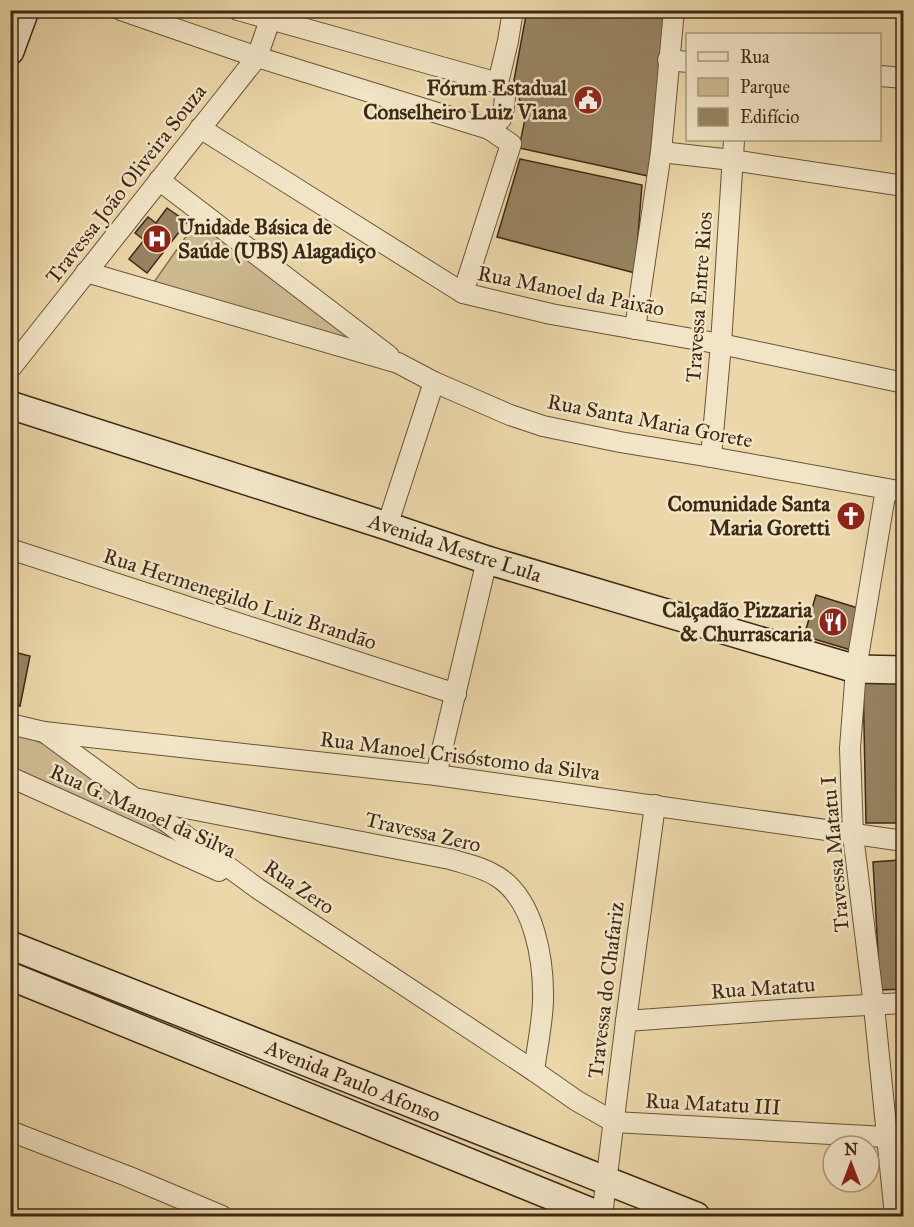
<svg xmlns="http://www.w3.org/2000/svg" width="914" height="1227" font-family="'IM FELL Great Primer',serif">
<rect width="100%" height="100%" fill="#ebd7a9"/>
<filter id="stains"><feTurbulence type="fractalNoise" baseFrequency=".00333" numOctaves="4"/><feColorMatrix values="0 0 0 0 .2 0 0 0 0 .09 0 0 0 0 .02 0 0 0 .5 -.17"/></filter>
<radialGradient id="worn" r=".72"><stop offset=".6" stop-color="#630" stop-opacity="0"/><stop offset="1" stop-color="#630" stop-opacity=".3"/></radialGradient>
<g fill="#cdb990" stroke="#857152" stroke-width="1.5">
<path d="M197 221 361 343 154 282Z"/>
<path d="M11 730 58 750 200 853 11 769Z"/>
</g>
<g fill="#978361" stroke="#3d2913" stroke-width="1.5">
<path d="M527 10H666L648 176 519 148 525 119 514 80Z"/>
<path d="M520 159 642 185 635 273 497 237Z"/>
<path d="M167 208 187 222 147 273 129 259 144 240 135 233 148 217 156 223Z"/>
<path d="M816 595 861 609 851 650 804 636Z"/>
<path d="M10 651 30 656 20 706 10 704Z"/>
<path d="M863 678 904 679V823H866Z"/>
<path d="M899 860 904 936V989L880 990 873 862Z"/>
</g>
<g fill="none" stroke-linecap="round" stroke-linejoin="round">
<g stroke="#685438" stroke-width="22">
<g id="street">
<path d="M121 10 257 57 489 129 511 144 463 293"/>
<path d="M238 10 498 83"/>
<path d="M668 60 688 62"/>
<path d="M880 76 904 78"/>
<path d="M200 128 463 293 551 314 721 344 904 383"/>
<path d="M489 129 501 119 504 108 505 96 498 83 508 41 513 10"/>
<path d="M661 152 732 160 904 186"/>
<path d="M159 180 389 356"/>
<path d="M86 272 398 363 434 382 510 415 543 426 620 442 711 457 904 492"/>
<path d="M635 329 661 152 674 10"/>
<path d="M10 369 257 57 270 20"/>
<path d="M711 457 721 344 734 140"/>
<path d="M886 489 856 669 850 748 853 835 874 1006 895 1216"/>
<path d="M387 526 434 382"/>
<path d="M10 549 456 694"/>
<path d="M10 724 44 732 436 775 904 841"/>
<path d="M44 732 257 888 534 1071 577 1101 614 1122 904 1138"/>
<path d="M436 775 487 560"/>
<path d="M10 777 219 871"/>
<path d="M139 799 450 859C466 864 483 867 498 877 535 901 544 961 543 1002 542 1025 537 1048 534 1071"/>
<path d="M626 1021 794 1009 904 1003"/>
<path d="M10 1131 127 1176 222 1216"/>
<path d="M602 1216 626 1021 655 805"/>
</g>
</g>
<g stroke="#3d2913" stroke-width="30">
<g id="secondary">
<path d="M10 51 25 10"/>
<path d="M10 405 387 526 487 560 856 669 904 670"/>
<path d="M10 945 696 1216"/>
<path d="M10 976 601 1216"/>
</g>
</g>
<use href="#street" stroke="#f2e5c7" stroke-width="20"/>
<use href="#secondary" stroke="#f2e5c7" stroke-width="27"/>
</g>
<defs>
<g id="civic-disc" transform="scale(1.5)"><circle r="9.5" fill="#8f2418" stroke="#f2e5c7"/><path d="M-.6-6.5H3V-4.5H.6V-3L4-1V1h2V6H-6V1h2V-1L-.6-3ZM-1.2 2.5V6h2.4V2.5Z" fill="#fff"/></g>
<g id="hospital-disc" transform="scale(1.5)"><circle r="9.5" fill="#8f2418" stroke="#f2e5c7"/><path d="M-5-5h3v3.5h4V-5h3V5h-3V1.5h-4V5h-3Z" fill="#fff"/></g>
<g id="church-disc" transform="scale(1.5)"><circle r="9.5" fill="#8f2418" stroke="#f2e5c7"/><path d="M-1.2-6h2.4v3.5h3.3v2.4h-3.3V6h-2.4V-.1h-3.3v-2.4h3.3Z" fill="#fff"/></g>
<g id="restaurant-disc" transform="scale(1.5)"><circle r="9.5" fill="#8f2418" stroke="#f2e5c7"/><path d="M-5-6h1v4h1v-4h1v4h1v-4h1v5L-1.5 .5V6h-2V.5L-5-1ZM5-6V6H3V1.5H1.5Q1.5-4 5-6Z" fill="#fff"/></g>
</defs>
<g fill-rule="evenodd">
<use href="#civic-disc" x="588" y="100"/>
<use href="#hospital-disc" x="157" y="239"/>
<use href="#church-disc" x="851" y="516"/>
<use href="#restaurant-disc" x="833" y="622"/>
</g>
<g text-anchor="middle" stroke-width="5" stroke-linejoin="round" paint-order="stroke">
<g font-size="21" font-weight="bold" fill="#3d2913" stroke="#f2e5c7" text-anchor="end">
<text x="567" y="95">Fórum Estadual<tspan x="567" dy="24">Conselheiro Luiz Viana</tspan></text>
<text x="178" y="234" text-anchor="start">Unidade Básica de<tspan x="178" dy="24">Saúde (UBS) Alagadiço</tspan></text>
<text x="830" y="511">Comunidade Santa<tspan x="830" dy="24">Maria Goretti</tspan></text>
<text x="812" y="617">Calçadão Pizzaria<tspan x="812" dy="24">&amp; Churrascaria</tspan></text>
</g>
<g font-size="21" fill="#3d2913" stroke="#f2e5c7">
<text transform="translate(126 184) rotate(-52)" y="7">Travessa João Oliveira Souza</text>
<text transform="translate(571 291) rotate(11)" y="7">Rua Manoel da Paixão</text>
<text transform="translate(699 297) rotate(-86)" y="7">Travessa Entre Rios</text>
<text transform="translate(650 421) rotate(11)" y="7">Rua Santa Maria Gorete</text>
<text transform="translate(455 548) rotate(18)" y="7">Avenida Mestre Lula</text>
<text transform="translate(240 599) rotate(18)" y="7">Rua Hermenegildo Luiz Brandão</text>
<text transform="translate(460 756) rotate(7)" y="7">Rua Manoel Crisóstomo da Silva</text>
<text transform="translate(143 811) rotate(24)" y="7">Rua G. Manoel da Silva</text>
<text transform="translate(423 832) rotate(13)" y="7">Travessa Zero</text>
<text transform="translate(835 854) rotate(-95)" y="7">Travessa Matatu I</text>
<text transform="translate(299 887) rotate(34)" y="7">Rua Zero</text>
<text transform="translate(763 988) rotate(-4)" y="7">Rua Matatu</text>
<text transform="translate(606 990) rotate(-83)" y="7">Travessa do Chafariz</text>
<text transform="translate(353 1081) rotate(22)" y="7">Avenida Paulo Afonso</text>
<text transform="translate(713 1104) rotate(3)" y="7">Rua Matatu III</text>
</g>
</g>
<rect width="914" height="1227" fill="none" stroke="#ebd7a9" stroke-width="36"/>
<rect x="12" y="12" width="890" height="1203" fill="none" stroke="#3d2913" stroke-width="3"/>
<rect x="18" y="18" width="878" height="1191" fill="none" stroke="#3d2913" stroke-width="1.5"/>
<rect x="686" y="33" width="195" height="108" fill="#f2e5c7" stroke="#aa9a7f" stroke-width="1.5"/>
<rect x="698" y="52" width="30" height="9" fill="#f2e5c7" stroke="#aa9a7f" stroke-width="1.5"/>
<text x="740" y="63" font-size="18" fill="#3d2913">Rua</text>
<rect x="698" y="78" width="30" height="18" fill="#cdb990" stroke="#aa9a7f" stroke-width="1.5"/>
<text x="740" y="93" font-size="18" fill="#3d2913">Parque</text>
<rect x="698" y="108" width="30" height="18" fill="#978361" stroke="#aa9a7f" stroke-width="1.5"/>
<text x="740" y="123" font-size="18" fill="#3d2913">Edifício</text>
<g transform="translate(851 1164)"><circle r="28" fill="#f2e5c7" stroke="#aa9a7f" stroke-width="1.5"/>
<path d="M0-4.5L10 22L0 15L-10 22Z" fill="#8f2418"/>
<text y="-9" font-size="16" font-weight="bold" text-anchor="middle" fill="#3d2913">N</text>
</g>
<rect width="100%" height="100%" filter="url(#stains)"/>
<rect width="100%" height="100%" fill="url(#worn)"/>
</svg>
